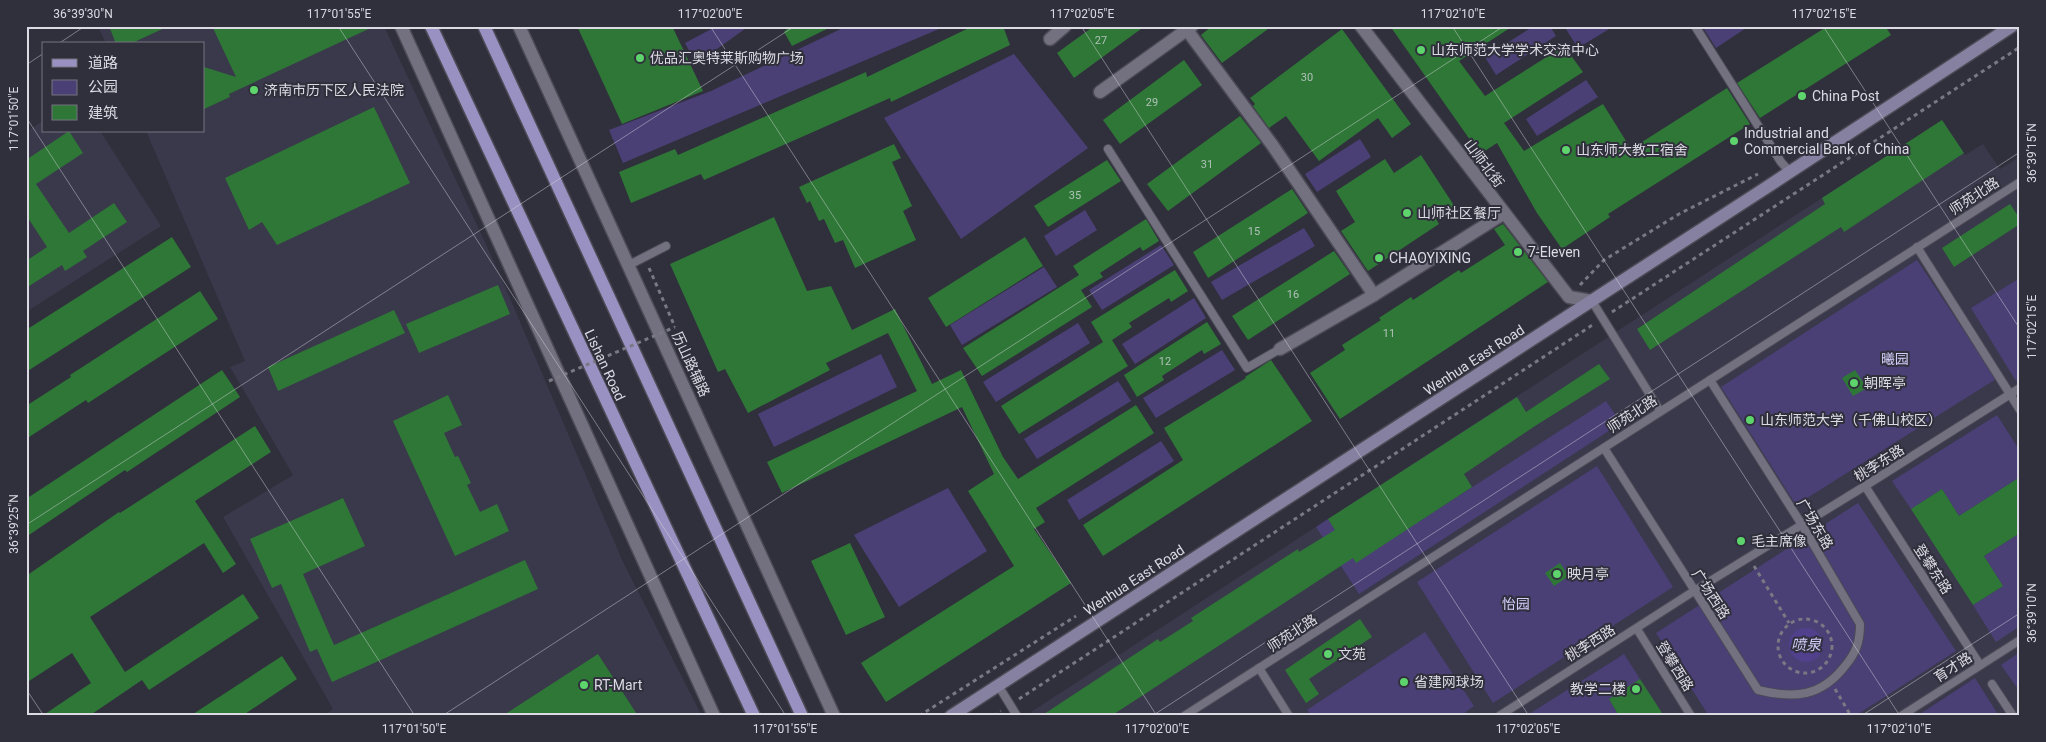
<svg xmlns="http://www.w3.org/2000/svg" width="2046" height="742" font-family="Roboto,'Noto Sans SC',sans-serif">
<rect width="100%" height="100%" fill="#302f3c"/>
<g fill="#3a384b">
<path d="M98 26H384L497 268 623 562 702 716H323L333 709 223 517 293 475 230 367 245 361 146 131H204V44H106Z"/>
<path d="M44 120V131H100L161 226 26 312V132Z"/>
<path d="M1942 120 1965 155 1983 144 2000 169 2020 157V716H1034L1031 712Z"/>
</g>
<g fill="#4a4076">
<path d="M717 26H749L696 64 685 43Z"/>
<path d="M847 26H946L623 163 609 130 711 91Z"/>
<path d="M1534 26H1550L1556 36 1496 75 1485 57Z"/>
<path d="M1564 26H1614L1578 48Z"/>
<path d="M1702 26H1749L1716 48Z"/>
<path d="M1014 54 1088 148 961 239 884 118Z"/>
<path d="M1586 80 1598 97 1537 136 1526 119Z"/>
<path d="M1360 139 1371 157 1317 192 1305 174Z"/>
<path d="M1085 210 1097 230 1056 256 1044 236Z"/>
<path d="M1304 228 1315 246 1222 300 1211 282Z"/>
<path d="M1161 245 1174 265 1102 310 1089 290Z"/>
<path d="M1917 260 1996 379 1796 505 1721 387Z"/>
<path d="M1044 267 1057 287 962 345 950 325Z"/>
<path d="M2020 278V378L2016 381 1971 308Z"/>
<path d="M1194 298 1206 318 1135 364 1122 344Z"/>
<path d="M1078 323 1090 343 996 402 983 382Z"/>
<path d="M1222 350 1235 370 1156 418 1143 398Z"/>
<path d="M881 354 897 387 774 447 758 414Z"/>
<path d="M1118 381 1131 401 1037 459 1024 439Z"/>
<path d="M1606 401 1621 423 1359 594 1316 527 1328 519 1356 562Z"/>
<path d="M1997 415 2020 451V477L1959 516 1942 489 1911 509 1892 481Z"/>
<path d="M1161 441 1174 461 1079 520 1067 500Z"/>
<path d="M1597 466 1673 587 1493 703 1417 582Z"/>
<path d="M948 488 987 551 899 607 854 535Z"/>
<path d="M1858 503 1956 651 1855 716H1709L1656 633Z"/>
<path d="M2020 533V626L1996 642 1973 605 2003 586 1984 556Z"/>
<path d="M1425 632 1474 706 1460 716H1311L1307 710Z"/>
<path d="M2020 652V692L2001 665Z"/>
<path d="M1624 654 1640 679 1609 699 1619 716H1526Z"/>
<path d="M1975 678 1999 716H1917Z"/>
</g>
<circle fill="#51408c" cx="1806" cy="645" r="17"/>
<g fill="#2e7737">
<path d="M109 26H169L130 44H116Z"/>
<path d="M212 26H375L229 94 230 97 204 109V67L236 77Z"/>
<path d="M577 26H672L703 91 622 124Z"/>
<path d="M790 26H833L792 46 784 32Z"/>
<path d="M973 26H1003L1010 45 891 102 890 98 704 180 701 174 631 203 619 172 675 149 678 155 866 72 867 77Z"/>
<path d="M1094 26H1145L1074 78 1057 53Z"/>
<path d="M1212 26H1272L1222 63 1201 35Z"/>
<path d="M1390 26H1513L1459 61 1485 96 1564 46 1583 72 1504 123 1524 151 1603 104 1631 149 1727 88 1750 124 1608 214 1610 217 1562 249 1537 213 1497 143 1480 154Z"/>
<path d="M1828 26H1885L1891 35 1760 118 1737 83Z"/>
<path d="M1342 29 1411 124 1392 138 1378 118 1319 161 1286 116 1269 128 1253 106 1255 104 1250 98Z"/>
<path d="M1184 60 1202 85 1120 144 1103 120Z"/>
<path d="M374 107 410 183 277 245 262 222 249 230 225 178Z"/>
<path d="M1240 116 1261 143 1168 211 1147 184Z"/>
<path d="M1942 120 1964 153 1844 232 1841 227 1650 350 1637 329 1825 204 1822 198Z"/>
<path d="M69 131 83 153 36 184 69 233 114 203 127 222 83 251 87 257 65 271 62 265 26 288V261L47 247 26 215V160Z"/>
<path d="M894 144 901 158 892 162 912 206 903 211 916 240 855 268 843 240 835 243 824 219 819 221 810 201 807 203 799 187Z"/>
<path d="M1421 155 1455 207 1436 219 1439 224 1368 271 1341 231 1355 222 1336 191 1385 159 1394 173Z"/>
<path d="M1107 160 1121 181 1048 227 1034 206Z"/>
<path d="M1292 189 1308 213 1208 278 1193 252Z"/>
<path d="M2010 204 2020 219V224L1954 267 1942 248Z"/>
<path d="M774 217 807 291 831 286 852 330 895 309 932 384 961 370 1003 457 1018 479 1136 405 1154 433 1036 508 1045 522 1034 529 1071 583 886 702 861 663 1014 566 968 491 994 474 962 407 782 493 767 462 917 391 888 333 826 363 830 370 748 413 725 369 718 372 670 264Z"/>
<path d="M1146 219 1159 241 1143 251 1140 247 1100 273 1103 277 1081 290 1092 307 982 376 963 348 1079 275 1073 266Z"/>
<path d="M1503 224 1548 282 1340 419 1310 373 1345 350 1342 345 1381 320 1379 318 1411 297 1413 300 1459 270 1461 273 1505 245 1494 229Z"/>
<path d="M172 237 191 267 26 372V330Z"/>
<path d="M1025 237 1043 266 946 327 928 298Z"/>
<path d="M1334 251 1350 274 1248 340 1232 316Z"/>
<path d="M1175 270 1188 291 1171 302 1169 298 1129 323 1132 327 1112 340 1128 366 1019 434 1001 406 1103 342 1091 322Z"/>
<path d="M498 285 510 314 419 353 406 324Z"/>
<path d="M200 291 218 319 88 403 86 400 26 439V406L71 377 70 375Z"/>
<path d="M394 310 405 333 278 391 268 367Z"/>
<path d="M1207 322 1221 344 1204 354 1202 350 1162 376 1164 380 1137 397 1124 375Z"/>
<path d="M1271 360 1312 421 1103 556 1083 525 1183 460 1164 428 1246 378 1245 377Z"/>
<path d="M1599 364 1610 379 1535 426 1464 474 1472 487 1356 563 1353 558 1111 716H1041L1158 639 1160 642 1193 621 1191 618 1298 549 1299 552 1335 530 1328 519 1517 397 1526 412Z"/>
<path d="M222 370 240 397 127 472 125 470 26 537V499Z"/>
<path d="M1855 370 1867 388 1853 396 1842 378Z"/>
<path d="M448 395 462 425 444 433 455 457 458 456 471 483 467 485 480 512 497 504 509 531 455 556 393 421Z"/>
<path d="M255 426 271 452 195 501 236 564 223 573 204 543 90 617 125 672 243 594 259 618 149 690 142 680 89 716H42L91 683 72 653 26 683V576L119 512 120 513Z"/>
<path d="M2020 477V533L1984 556 2003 586 1973 605 1911 509 1942 489 1959 516Z"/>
<path d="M343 498 365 546 303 574 334 645 525 560 538 589 332 682 317 649 310 652 281 584 272 588 250 539Z"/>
<path d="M850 543 885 617 846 635 811 561Z"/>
<path d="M1560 563 1569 576 1554 586 1545 573Z"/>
<path d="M1360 619 1372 637 1309 679 1319 694 1306 703 1285 670Z"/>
<path d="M598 654 638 716H502Z"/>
<path d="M282 656 297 679 242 716H190Z"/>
<path d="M1640 679 1664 716H1619L1609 699Z"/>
</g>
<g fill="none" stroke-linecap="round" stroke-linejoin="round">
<g stroke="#4b4a55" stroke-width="10">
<g id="service">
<path d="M1695 26 1781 162 1790 172"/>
<path d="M1108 149 1247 368 1280 349"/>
<path d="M1917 247 2020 410"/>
<path d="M629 265 666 246"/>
<path d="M1592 301 1660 411"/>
<path d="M1604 448 1758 690C1794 699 1821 697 1845 666 1856 653 1860 642 1860 624L1802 525 1710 380"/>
<path d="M1865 486 1980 665"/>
<path d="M1637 629 1691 716"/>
<path d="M1259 668 1289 716"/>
<path d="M1992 684 2013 716"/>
<path d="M998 685 1017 716"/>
<path d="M1184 716 2020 182"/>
<path d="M1499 716 1694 591 1865 486 2020 388"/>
<path d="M1901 716 2020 640"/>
</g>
</g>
<g stroke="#4b4a55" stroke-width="15">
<g id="minor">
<path d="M1184 26 1273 146 1374 295"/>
<path d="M1050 39 1065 26"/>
<path d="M1100 92 1192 26"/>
<path d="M1280 349 1374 295 1503 214"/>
</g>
</g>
<g stroke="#4b4a55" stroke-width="15">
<g id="tertiary">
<path d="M401 26 714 716"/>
<path d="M519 26 834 716"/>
<path d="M1361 26 1569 297 1592 301"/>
</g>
</g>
<g stroke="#4b4a55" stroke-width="15">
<path id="secondary" d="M951 716 1764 189 2012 26"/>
</g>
<g stroke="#4b4a55" stroke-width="15">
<g id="primary">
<path d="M431 26 754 716"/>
<path d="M484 26 802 716"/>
</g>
</g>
<g stroke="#797883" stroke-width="3" stroke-dasharray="4 4" stroke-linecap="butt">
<path d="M649 268 675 327"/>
<path d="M1580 285 1604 260 1679 214 1758 174"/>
<path d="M1612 312 2020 47"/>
<path d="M1754 566 1789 623"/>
<circle cx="1805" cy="646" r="27"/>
<path d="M1835 689 1851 716"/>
<path d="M1019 699 1594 324"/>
<path d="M919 716 1076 616"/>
<path d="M994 716 1001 711"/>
</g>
<use href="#service" stroke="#737180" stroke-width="8"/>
<use href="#minor" stroke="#737180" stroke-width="12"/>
<use href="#tertiary" stroke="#737180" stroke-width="12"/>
<use href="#secondary" stroke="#8681a0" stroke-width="12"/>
<use href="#primary" stroke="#9991c1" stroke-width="12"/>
<path stroke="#797883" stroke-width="3" stroke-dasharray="4 4" stroke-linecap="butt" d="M549 381 675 327"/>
</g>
<path fill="none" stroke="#dcdbe3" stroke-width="1" stroke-opacity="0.45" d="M338 26 786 716M710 26 1157 716M1081 26 1529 716M1452 26 1900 716M1823 26 2020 329M58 44 85 26M26 65 44 53M26 117 415 716M26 525 795 26M26 689 44 716M442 716 1504 26M1152 716 2020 152M1861 716 2020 613"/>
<g fill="#5dd56c" stroke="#302f3c" stroke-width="2">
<circle cx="1421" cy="50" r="5"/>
<circle cx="640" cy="58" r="5"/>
<circle cx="254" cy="90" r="5"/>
<circle cx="1802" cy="96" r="5"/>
<circle cx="1734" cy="141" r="5"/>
<circle cx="1566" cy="150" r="5"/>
<circle cx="1407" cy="213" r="5"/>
<circle cx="1518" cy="252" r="5"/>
<circle cx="1379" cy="258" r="5"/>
<circle cx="1854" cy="383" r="5"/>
<circle cx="1750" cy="420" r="5"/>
<circle cx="1741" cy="541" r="5"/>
<circle cx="1557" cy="574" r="5"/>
<circle cx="1328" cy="654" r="5"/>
<circle cx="1404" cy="682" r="5"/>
<circle cx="584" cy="685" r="5"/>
<circle cx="1636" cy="689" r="5"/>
</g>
<g text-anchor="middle" stroke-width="4" stroke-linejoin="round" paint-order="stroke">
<g font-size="11" fill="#b0c2b8">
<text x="1101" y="44">27</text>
<text x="1307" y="81">30</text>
<text x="1152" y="106">29</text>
<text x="1207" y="168">31</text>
<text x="1075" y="199">35</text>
<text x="1254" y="235">15</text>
<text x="1293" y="298">16</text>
<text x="1389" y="337">11</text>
<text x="1165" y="365">12</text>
</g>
<g font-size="14" fill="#dcdbe3" stroke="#302f3c" text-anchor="start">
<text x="1431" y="55">山东师范大学学术交流中心</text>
<text x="650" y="63">优品汇奥特莱斯购物广场</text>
<text x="264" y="95">济南市历下区人民法院</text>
<text x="1812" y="101">China Post</text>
<text x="1744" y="138">Industrial and<tspan x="1744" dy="16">Commercial Bank of China</tspan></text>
<text x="1576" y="155">山东师大教工宿舍</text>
<text x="1417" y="218">山师社区餐厅</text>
<text x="1528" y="257">7-Eleven</text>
<text x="1389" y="263">CHAOYIXING</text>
<text x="1864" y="388">朝晖亭</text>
<text x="1760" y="425">山东师范大学（千佛山校区）</text>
<text x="1751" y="546">毛主席像</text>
<text x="1567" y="579">映月亭</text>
<text x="1338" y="659">文苑</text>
<text x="1414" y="687">省建网球场</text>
<text x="594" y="690">RT-Mart</text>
<text x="1626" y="694" text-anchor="end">教学二楼</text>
</g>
<g font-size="14" fill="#dcdbe3" stroke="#302f3c">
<text transform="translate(1484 163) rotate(53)" y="5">山师北街</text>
<text transform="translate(1974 196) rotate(-33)" y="5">师苑北路</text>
<text transform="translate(1474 360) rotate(-33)" y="5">Wenhua East Road</text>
<text transform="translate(691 364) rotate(65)" y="5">历山路辅路</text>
<text transform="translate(605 365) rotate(65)" y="5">Lishan Road</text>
<text transform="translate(1632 414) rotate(-33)" y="5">师苑北路</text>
<text transform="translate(1879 463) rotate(-32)" y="5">桃李东路</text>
<text transform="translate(1815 524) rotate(59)" y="5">广场东路</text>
<text transform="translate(1933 569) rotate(57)" y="5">登攀东路</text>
<text transform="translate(1134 580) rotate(-33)" y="5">Wenhua East Road</text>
<text transform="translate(1711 594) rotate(57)" y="5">广场西路</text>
<text transform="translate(1292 633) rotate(-33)" y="5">师苑北路</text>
<text transform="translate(1590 643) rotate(-32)" y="5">桃李西路</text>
<text transform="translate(1675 666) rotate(58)" y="5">登攀西路</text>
<text transform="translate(1953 667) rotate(-33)" y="5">育才路</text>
</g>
<g font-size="14" fill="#d3cefa" stroke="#302f3c">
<text x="1895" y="364">曦园</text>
<text x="1516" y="609">怡园</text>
</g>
<g font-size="15" font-style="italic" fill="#d2ccf8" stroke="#302f3c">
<text x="1806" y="650">喷泉</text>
</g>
</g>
<rect width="2046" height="742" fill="none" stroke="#302f3c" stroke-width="55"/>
<rect x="42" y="42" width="162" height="90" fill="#302f3c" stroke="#75747f"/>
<rect x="52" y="59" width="25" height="8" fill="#9991c1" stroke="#75747f"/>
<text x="88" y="68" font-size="15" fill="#dcdbe3">道路</text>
<rect x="52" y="80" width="25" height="15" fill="#4a4076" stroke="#75747f"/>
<text x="88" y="92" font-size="15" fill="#dcdbe3">公园</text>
<rect x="52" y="105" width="25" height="15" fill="#2e7737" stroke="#75747f"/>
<text x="88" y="118" font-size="15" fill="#dcdbe3">建筑</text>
<rect x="28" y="28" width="1990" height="686" fill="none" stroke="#dcdbe3" stroke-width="2"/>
<g font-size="12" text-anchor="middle" fill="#dcdbe3">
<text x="83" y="18">36°39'30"N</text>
<text x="339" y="18">117°01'55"E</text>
<text x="710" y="18">117°02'00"E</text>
<text x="1082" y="18">117°02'05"E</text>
<text x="1453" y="18">117°02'10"E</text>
<text x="1824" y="18">117°02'15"E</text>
<text transform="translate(14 119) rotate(-90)" y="4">117°01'50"E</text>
<text transform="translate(2032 153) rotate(-90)" y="4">36°39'15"N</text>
<text transform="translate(2032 327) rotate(-90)" y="4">117°02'15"E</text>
<text transform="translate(14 524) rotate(-90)" y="4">36°39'25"N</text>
<text transform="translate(2032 613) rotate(-90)" y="4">36°39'10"N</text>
<text x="414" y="733">117°01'50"E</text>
<text x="785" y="733">117°01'55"E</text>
<text x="1157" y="733">117°02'00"E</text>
<text x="1528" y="733">117°02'05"E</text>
<text x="1899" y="733">117°02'10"E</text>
</g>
</svg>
